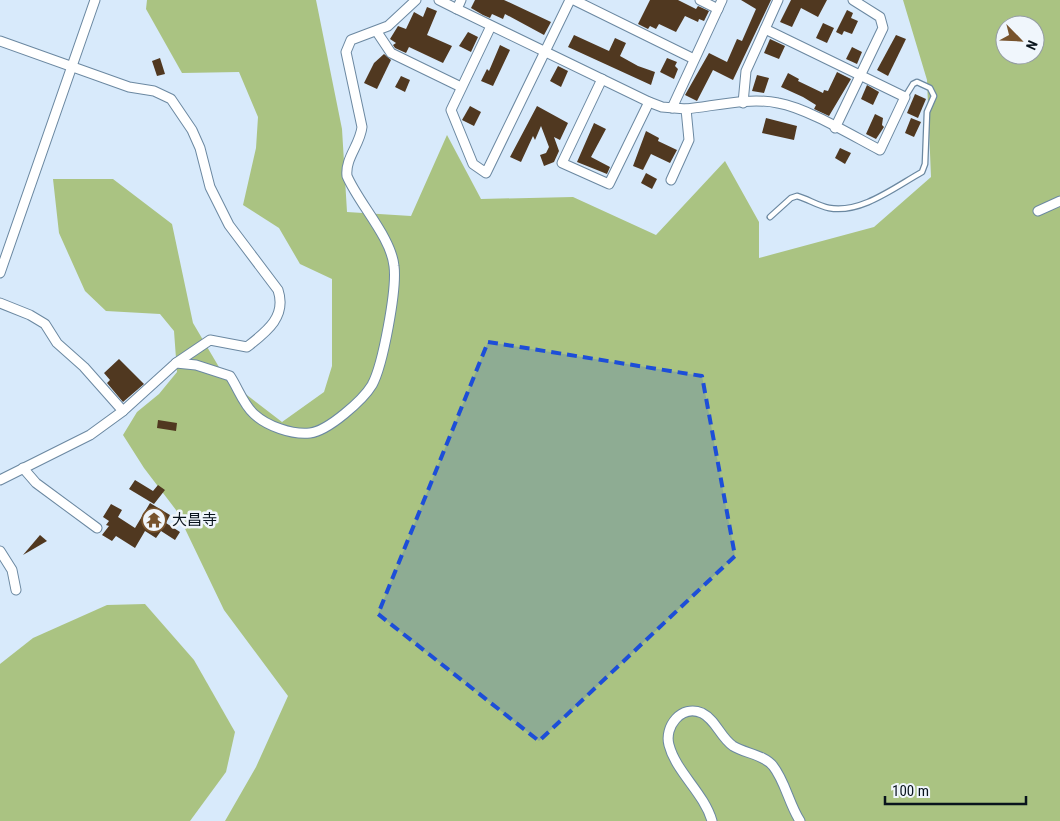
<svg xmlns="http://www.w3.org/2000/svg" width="1060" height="821" font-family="'Roboto Condensed','Noto Sans JP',sans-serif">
<rect width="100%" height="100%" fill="#d8eafb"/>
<g fill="#aac382" fill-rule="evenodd">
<path d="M147 0H316L342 129 347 212 411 216 447 135 481 199 573 197 656 235 725 161 759 222V258L874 227 931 177 927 80 903 0H1060V821H225L256 767 288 696 224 610 176 510 144 468 123 435 137 412 159 394 177 372 174 331 160 314 106 311 85 291 59 233 53 179H113L172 224 193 323 226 379 282 422 324 392 332 366V279L300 264 279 228 243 205 256 148 258 117 239 72 182 73 146 9ZM1005 25H1035V55H1005Z"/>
<path d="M145 604 194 660 235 732 226 772 190 821H0V664L33 638 107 605Z"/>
</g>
<g fill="#503820">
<path d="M475 0H504L551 22 544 35 505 14 503 19 492 14 490 18 483 15 471 8Z"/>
<path d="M650 0H678L696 9 698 6 709 11 704 21 699 19 698 22 685 16 676 32 659 24 656 29 650 26 648 29 638 24Z"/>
<path d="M741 0H771L733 80 713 70 697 101 685 95 709 53 727 62 737 39 742 41 756 9Z"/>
<path d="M791 0H827L818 17 801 8 792 27 780 22Z"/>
<path d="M427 7 437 11 427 35 452 46 443 63 409 47 406 53 395 48 393 45 396 43 390 39 398 26 406 29 414 12 423 17Z"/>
<path d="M847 10 853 13 851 18 858 21 852 34 844 31 842 35 836 32Z"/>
<path d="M823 23 834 28 827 43 816 38Z"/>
<path d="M468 32 478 37 471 52 459 46Z"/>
<path d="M574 35 609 51 615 38 626 43 620 56 638 66 655 72 651 85 568 47Z"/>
<path d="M896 35 906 39 888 76 877 70Z"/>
<path d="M770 39 785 46 779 59 764 53Z"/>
<path d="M500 45 510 50 493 86 481 81 487 69 489 71Z"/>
<path d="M852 47 862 52 857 64 846 59Z"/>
<path d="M384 54 391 60 377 89 364 83 374 63Z"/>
<path d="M160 58 165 74 157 76 152 61Z"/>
<path d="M667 58 677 62 675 66 678 69 674 79 660 72Z"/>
<path d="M558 66 568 71 561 87 550 81Z"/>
<path d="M837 72 851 79 829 116 814 109 816 105 803 97 781 87 788 73 799 79 798 81 823 93 824 90 828 91Z"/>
<path d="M757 75 769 78 764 93 752 91Z"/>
<path d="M401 76 410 80 405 92 395 87Z"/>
<path d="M867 85 879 92 873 105 861 99Z"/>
<path d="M915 94 926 99 918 118 907 113Z"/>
<path d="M470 106 481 112 474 126 462 120Z"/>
<path d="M537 106 568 123 560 140 554 137 559 151 554 162 544 166 540 155 546 153 549 147 541 126 535 140 533 136 521 162 510 157Z"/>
<path d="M875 114 883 118 882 125 884 127 876 139 866 134Z"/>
<path d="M766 118 797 126 794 140 762 133Z"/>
<path d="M911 118 921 122 914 137 905 133Z"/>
<path d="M594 123 606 129 591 157 610 167 607 174 577 162Z"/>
<path d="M646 131 659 138 658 141 677 150 670 163 651 154 643 170 633 166Z"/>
<path d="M840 148 851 153 845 164 835 158Z"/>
<path d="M646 173 657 179 652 189 641 183Z"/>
<path d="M119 359 144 384 123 402 107 383 110 380 104 373Z"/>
<path d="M158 420 177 423 176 431 157 428Z"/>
<path d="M135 480 153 491 158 485 165 490 154 504 129 489Z"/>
<path d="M150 503 170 515 166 523 180 532 175 540 161 531 156 538 145 531 135 548 116 536 112 541 102 535 109 526 106 525 109 521 103 517 111 504 122 510 118 517 135 528Z"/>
<path d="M40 535 47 541 23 555Z"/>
</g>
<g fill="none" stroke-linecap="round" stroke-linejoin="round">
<g stroke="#6b88a1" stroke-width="7">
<path id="lane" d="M770 217 791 198 797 196C808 199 818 206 829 208 861 214 895 187 922 172L925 164 927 112 934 96 930 88 917 82 913 84 905 97"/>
</g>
<g stroke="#6b88a1" stroke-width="11">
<g id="street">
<path d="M439 0 457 9"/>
<path d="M461 0 457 9 649 102 662 107 686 109 689 140 671 180"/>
<path d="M574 0 694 59"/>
<path d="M700 0 718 9"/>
<path d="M491 26 451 110 473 164 486 173 570 0"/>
<path d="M377 32 391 53 461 87"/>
<path d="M0 41 129 87 154 91 171 99 192 130 200 148 210 187 229 225 278 290C287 317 266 332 247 347L210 340 176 363"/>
<path d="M602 79 562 163 609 184 649 102"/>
<path d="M743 103 746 71 765 29"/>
<path d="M672 108 722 0"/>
<path d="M686 109C715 106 749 97 778 103 807 108 853 136 880 150L905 97 765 29 778 0"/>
<path d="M835 128 883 28 880 17 853 0"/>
<path d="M1038 211 1060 201"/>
<path d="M0 273 95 0"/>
<path d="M0 303 30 315 45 324 57 343 84 367 123 411"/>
<path d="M23 468 36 483 97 528"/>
<path d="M0 480 90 435 123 411 176 363 196 365 230 376C238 388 243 404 254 414 267 426 292 435 310 433 328 431 363 400 372 385 383 365 397 289 394 266 391 237 359 204 347 176 345 158 360 145 362 127L346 52 351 40 388 26 416 0"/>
<path d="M0 551 12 570 16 590"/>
<path d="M712 821C704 793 676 772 669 745 664 727 681 704 702 713 716 720 720 737 733 746 744 753 765 755 773 766 785 781 789 804 800 821"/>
</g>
</g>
<use href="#lane" stroke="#fff" stroke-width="4.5"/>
<use href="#street" stroke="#fff" stroke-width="9"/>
</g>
<path fill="#1d4ed8" fill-opacity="0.2" stroke="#1d4ed8" stroke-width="4" stroke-dasharray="10 6" stroke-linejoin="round" d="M488 342 702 376 735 556 539 741 378 614Z"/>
<defs>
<g id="temple-ring" transform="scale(1.25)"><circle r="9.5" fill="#f0f6fc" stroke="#77532d" stroke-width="1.5"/><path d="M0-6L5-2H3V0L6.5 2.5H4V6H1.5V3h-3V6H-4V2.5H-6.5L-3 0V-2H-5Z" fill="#77532d"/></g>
</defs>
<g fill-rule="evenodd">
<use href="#temple-ring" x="154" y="520"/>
</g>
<g text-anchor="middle" stroke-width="5" stroke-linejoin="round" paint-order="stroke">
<g font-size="15" fill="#09141d" stroke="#f0f6fc" text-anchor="start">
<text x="172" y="525">大昌寺</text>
</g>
</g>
<g transform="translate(1020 40) rotate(114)"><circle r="24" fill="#f0f6fc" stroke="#949ca3"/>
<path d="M0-4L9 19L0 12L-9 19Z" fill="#77532d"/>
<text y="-8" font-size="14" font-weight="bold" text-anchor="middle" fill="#09141d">N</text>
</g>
<path d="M885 796v8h141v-8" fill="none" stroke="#09141d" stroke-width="2.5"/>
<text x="892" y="796" font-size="15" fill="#09141d" stroke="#f0f6fc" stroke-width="4" paint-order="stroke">100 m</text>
</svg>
